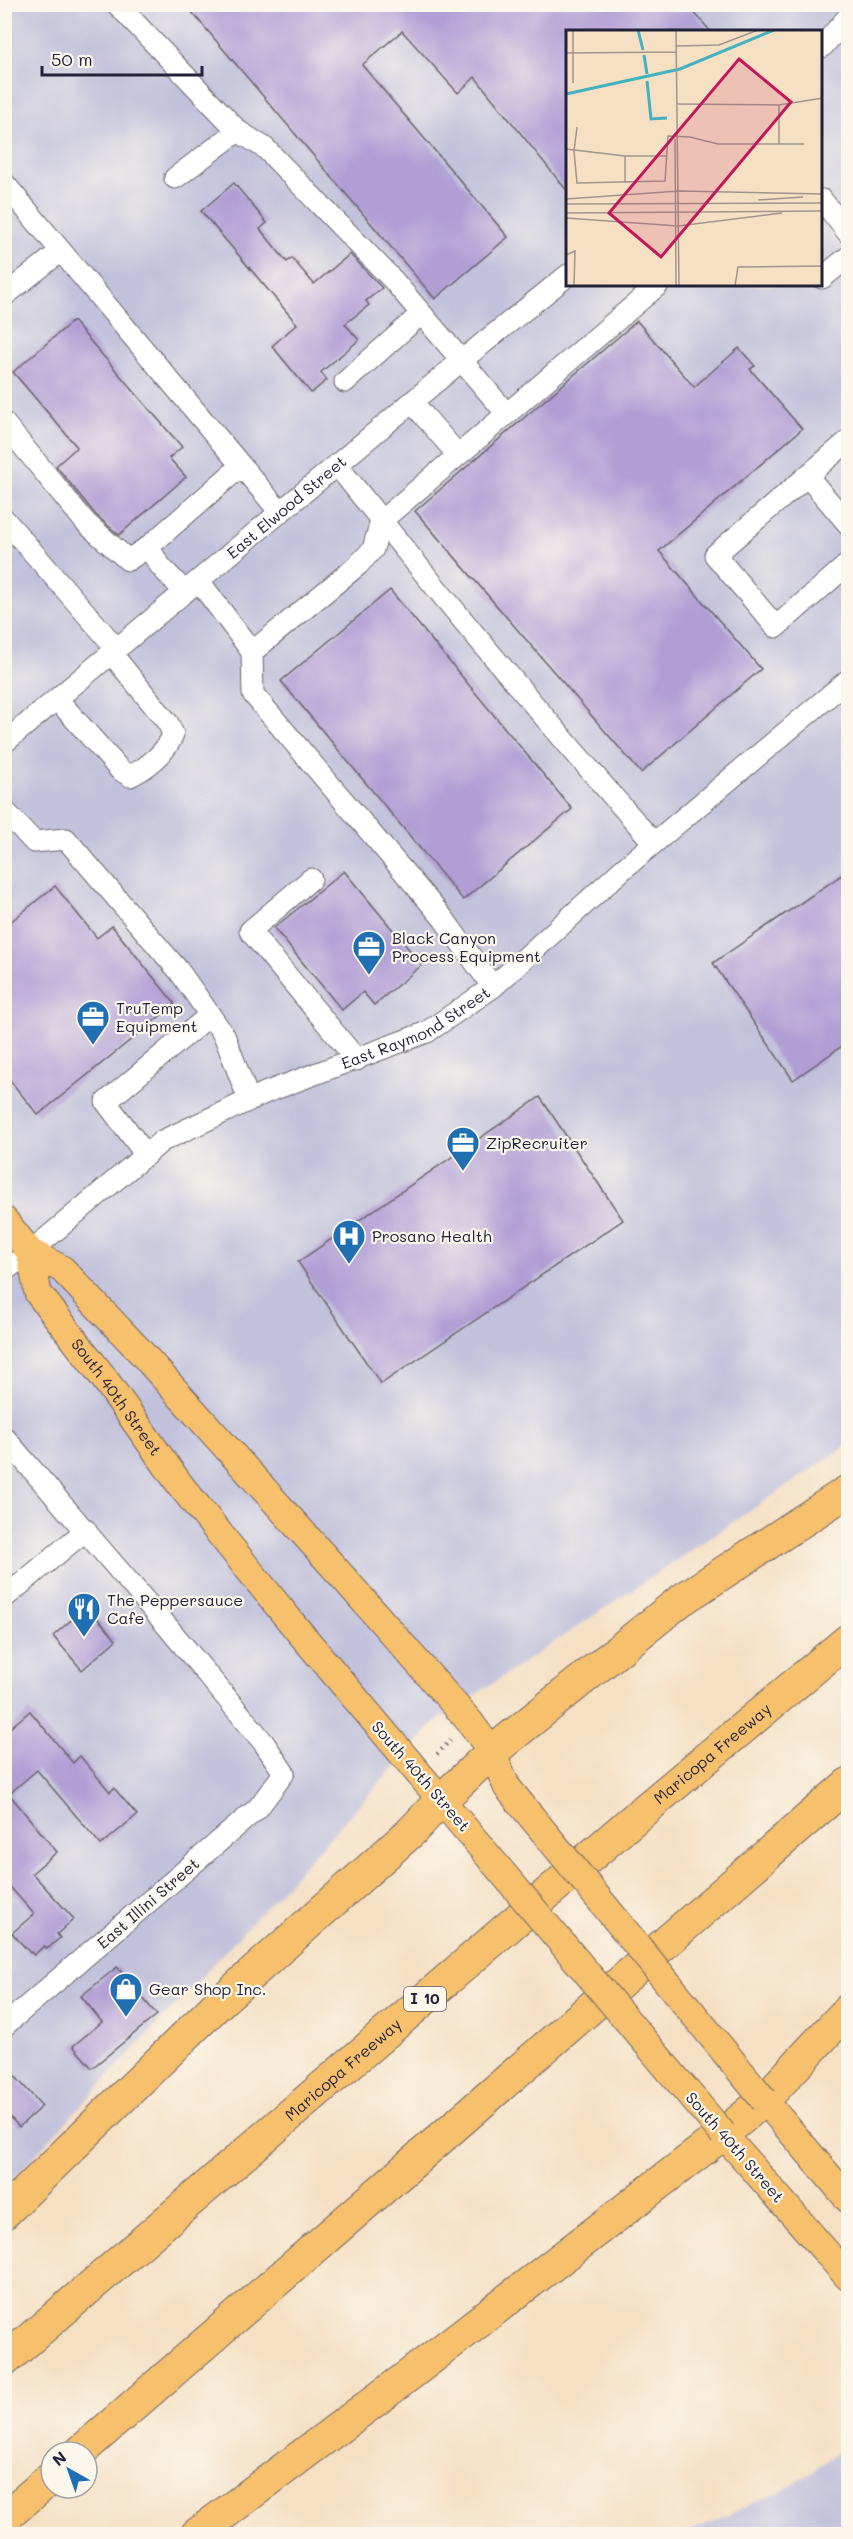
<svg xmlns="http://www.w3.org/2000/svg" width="853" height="2539" font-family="Mali,sans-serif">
<rect width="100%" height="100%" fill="#fbf7ec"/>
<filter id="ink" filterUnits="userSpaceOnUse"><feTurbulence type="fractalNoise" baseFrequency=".0167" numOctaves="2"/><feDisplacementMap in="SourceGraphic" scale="12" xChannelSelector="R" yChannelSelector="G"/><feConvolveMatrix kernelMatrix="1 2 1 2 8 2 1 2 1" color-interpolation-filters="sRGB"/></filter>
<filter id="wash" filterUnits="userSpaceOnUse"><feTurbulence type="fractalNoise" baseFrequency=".008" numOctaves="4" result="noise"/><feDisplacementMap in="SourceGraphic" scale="24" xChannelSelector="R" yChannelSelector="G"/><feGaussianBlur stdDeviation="1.35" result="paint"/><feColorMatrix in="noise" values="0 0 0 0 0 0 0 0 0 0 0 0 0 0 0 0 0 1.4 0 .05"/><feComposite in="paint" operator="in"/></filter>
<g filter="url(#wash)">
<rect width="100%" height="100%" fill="#f5e0c4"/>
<g fill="#c2c2dc" fill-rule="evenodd">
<path d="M5 5H848V1445L435 1722 184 1996 5 2187ZM568 32H822V285H568Z"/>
<path d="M848 2443V2534H685L785 2489 810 2474Z"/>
</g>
<g id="blocks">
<g fill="#b09ed5">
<path d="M185 4H687L711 32H568V192L475 77 458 93 402 31 362 65 508 237 435 299Z"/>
<path d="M234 183 267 223 260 229 287 262 292 258 314 284 350 254 382 288 366 301 369 305 345 324 359 340 321 372 327 380 311 393 272 346 297 324 201 211Z"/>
<path d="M73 321 182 447 169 458 186 477 119 535 95 514 56 466 77 447 13 372Z"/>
<path d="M637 321 694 387 739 348 755 366 750 369 802 429 659 551 761 669 641 773 415 511Z"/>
<path d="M390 590 572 809 463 900 281 681Z"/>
<path d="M849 870V1041L793 1080 713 963Z"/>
<path d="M344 871 422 965 374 1005 363 992 342 1010 274 928Z"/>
<path d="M55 886 97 938 112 926 175 1004 38 1115 4 1073V927Z"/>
<path d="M540 1097 623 1220 381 1384 298 1262Z"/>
<path d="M87 1606 116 1640 82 1670 53 1636Z"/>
<path d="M30 1711 73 1763 80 1756 110 1792 114 1788 137 1815 101 1845 37 1770 9 1794 57 1852 32 1873 74 1919 57 1934 60 1938 47 1949 44 1946 34 1955 31 1952 30 1953 12 1933 34 1914 4 1880V1733Z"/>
<path d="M117 1967 157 2015 92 2068 73 2046 102 2022 81 1996Z"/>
<path d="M4 2064 42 2106 19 2127 4 2110Z"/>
</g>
</g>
</g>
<g filter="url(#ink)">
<use href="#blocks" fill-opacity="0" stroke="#6c646b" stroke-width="1.5"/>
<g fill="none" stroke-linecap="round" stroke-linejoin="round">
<g stroke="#6c646b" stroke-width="23">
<g id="minor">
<path d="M117 4 238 131 265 148 393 280 507 414"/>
<path d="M822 47 848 17"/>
<path d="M175 178 238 131"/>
<path d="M4 183 280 512"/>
<path d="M822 200 848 233"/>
<path d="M822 278 848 257"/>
<path d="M4 296 61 251"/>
<path d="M345 382 421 314"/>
<path d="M412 402 458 455"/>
<path d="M4 423 86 523 128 560 148 547"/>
<path d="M848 441 715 555 776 627 848 564"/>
<path d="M337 465C439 594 545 720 654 843"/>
<path d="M808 477 848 524"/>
<path d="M4 519 117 649"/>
<path d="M199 581 252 652 253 694 443 918 493 987"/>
<path d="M185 592 161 567 148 547 241 466"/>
<path d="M252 652 358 565 373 549 381 521 658 285"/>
<path d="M57 699 120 770 130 776C147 768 167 752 173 734L168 723 112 654"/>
<path id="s1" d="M4 743 461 361 568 275"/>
<path d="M4 810 34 842 66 839 179 971 224 1035 249 1100"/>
<path d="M311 879 250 931 357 1060"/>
<path d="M146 1155 106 1102 210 1015"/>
<path id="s2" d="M4 1271 30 1252 162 1141 267 1092 427 1032 493 987 622 870 848 680"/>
<path d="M4 1437 167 1626 264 1743 284 1773 258 1808 4 2026"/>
<path d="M4 1598 86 1530"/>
</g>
</g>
<g stroke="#6c646b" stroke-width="29">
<g id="major">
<path d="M4 1220 30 1252 62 1269 137 1348 341 1575 470 1722 492 1752 507 1787"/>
<path id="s3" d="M30 1252 38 1293 101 1374 181 1486 296 1628 463 1826"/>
<path d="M764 2100 848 2199"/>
<path d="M723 2134 848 2277"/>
</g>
</g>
<g stroke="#6c646b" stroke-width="34">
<g id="highway">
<path d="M4 2213 220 2002 412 1831 441 1800 492 1752 680 1601 848 1491"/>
<path id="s4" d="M4 2361 642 1812 848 1640"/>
<path d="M80 2452 848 1784"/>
<path d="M4 2518 51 2478"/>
<path d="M197 2534 412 2373 723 2134 764 2100 848 2010"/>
</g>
</g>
<path stroke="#6c646b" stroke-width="4" stroke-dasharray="1.5 4.5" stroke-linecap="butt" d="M437 1754 453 1738"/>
<use href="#minor" stroke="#fff" stroke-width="21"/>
<use href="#major" stroke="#f7c06c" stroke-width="27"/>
<use href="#highway" stroke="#f7c06c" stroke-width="32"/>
<g stroke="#6c646b" stroke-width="29" stroke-linecap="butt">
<g id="major-bridge">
<path d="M507 1787 764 2100"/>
<path d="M463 1826 723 2134"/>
</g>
</g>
<use href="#major-bridge" stroke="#f7c06c" stroke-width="27"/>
</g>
</g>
<defs>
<g id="office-pin" transform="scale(1.725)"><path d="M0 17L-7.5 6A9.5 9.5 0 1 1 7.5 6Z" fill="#1f6fb2" stroke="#fbf7ec"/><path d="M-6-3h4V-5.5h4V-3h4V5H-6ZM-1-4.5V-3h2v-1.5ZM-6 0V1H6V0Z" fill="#fff"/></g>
<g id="hospital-pin" transform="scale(1.725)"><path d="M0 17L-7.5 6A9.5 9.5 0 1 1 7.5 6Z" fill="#1f6fb2" stroke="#fbf7ec"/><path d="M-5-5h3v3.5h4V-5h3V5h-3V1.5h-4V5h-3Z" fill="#fff"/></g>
<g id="restaurant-pin" transform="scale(1.725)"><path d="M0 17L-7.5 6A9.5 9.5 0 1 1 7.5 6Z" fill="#1f6fb2" stroke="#fbf7ec"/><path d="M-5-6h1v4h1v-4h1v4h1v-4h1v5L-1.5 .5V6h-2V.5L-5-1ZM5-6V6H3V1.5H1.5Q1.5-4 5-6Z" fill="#fff"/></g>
<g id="shop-pin" transform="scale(1.725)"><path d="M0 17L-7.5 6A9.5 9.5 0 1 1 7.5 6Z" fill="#1f6fb2" stroke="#fbf7ec"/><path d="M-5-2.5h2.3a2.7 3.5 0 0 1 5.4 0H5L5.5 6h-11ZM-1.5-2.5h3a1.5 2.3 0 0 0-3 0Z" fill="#fff"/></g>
</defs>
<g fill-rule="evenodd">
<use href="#office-pin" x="369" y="947"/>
<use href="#office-pin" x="93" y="1017"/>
<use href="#office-pin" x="463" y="1143"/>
<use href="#hospital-pin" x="349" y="1236"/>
<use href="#restaurant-pin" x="84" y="1609"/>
<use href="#shop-pin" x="126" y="1989"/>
</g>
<g text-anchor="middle" stroke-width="4.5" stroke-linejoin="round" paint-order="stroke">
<rect fill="#fbf7ec" stroke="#636270" stroke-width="1.5" x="404" y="1987" width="42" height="24" rx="4.5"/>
<g font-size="15" font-weight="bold" fill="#22223b">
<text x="425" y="2004">I 10</text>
</g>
<g font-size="16" fill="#22223b" stroke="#fbf7ec">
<text dy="6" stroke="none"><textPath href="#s1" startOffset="368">East Elwood Street</textPath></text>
<text dy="6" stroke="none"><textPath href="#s2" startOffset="483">East Raymond Street</textPath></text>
<text dy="6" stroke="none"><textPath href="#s3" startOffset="172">South 40th Street</textPath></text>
<text dy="6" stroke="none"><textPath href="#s4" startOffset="933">Maricopa Freeway</textPath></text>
<text transform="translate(421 1776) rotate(49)" y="6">South 40th Street</text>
<text transform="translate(148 1903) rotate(-41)" y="6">East Illini Street</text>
<text dy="6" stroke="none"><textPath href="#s4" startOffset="447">Maricopa Freeway</textPath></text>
<text transform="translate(735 2147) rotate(49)" y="6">South 40th Street</text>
</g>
<g font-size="16" fill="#22223b" stroke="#fbf7ec" text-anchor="start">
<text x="392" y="944">Black Canyon<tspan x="392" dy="18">Process Equipment</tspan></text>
<text x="116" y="1014">TruTemp<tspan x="116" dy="18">Equipment</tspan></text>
<text x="486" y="1149">ZipRecruiter</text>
<text x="372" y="1242">Prosano Health</text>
<text x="107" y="1606">The Peppersauce<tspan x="107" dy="18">Cafe</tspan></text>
<text x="149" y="1995">Gear Shop Inc.</text>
</g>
</g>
<g transform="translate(566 30)">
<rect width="256" height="256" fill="#f5e0c4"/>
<path fill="none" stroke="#44b1c0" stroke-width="3" d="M72 0 77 20M78 25 81 44M81 51 85 89 101 88M0 64 114 39 208 0"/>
<path fill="none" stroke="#a1948d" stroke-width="1.5" d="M7 0V53M110 0 113 256M110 16 153 15 192 0M0 23 110 22M110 74 213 75 257 68M11 97 8 121 11 153 99 151 102 106 124 107 152 114H238M109 109 110 256M213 114V75M0 119 59 126H100M59 126V153M0 169 113 161 257 164M192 170 237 167M0 174 257 173M0 183 257 181M0 188 112 196 216 183M0 225 9 221 8 256M169 256 172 237 257 236"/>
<path fill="#c2185b" fill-opacity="0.15" stroke="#c2185b" stroke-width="3" d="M173 29 225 72 95 227 43 183Z"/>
<rect width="256" height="256" fill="none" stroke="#22223b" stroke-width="3"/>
</g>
<rect width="853" height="2539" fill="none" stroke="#fbf7ec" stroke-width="24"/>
<g transform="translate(69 2470) rotate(320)"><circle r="28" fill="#fbf7ec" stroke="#a4a2a5" stroke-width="1.5"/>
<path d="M0-4.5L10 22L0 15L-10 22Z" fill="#1f6fb2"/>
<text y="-9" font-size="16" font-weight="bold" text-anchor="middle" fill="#22223b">N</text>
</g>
<path d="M42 66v9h160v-9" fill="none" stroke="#22223b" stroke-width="3"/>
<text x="51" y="66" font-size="18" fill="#22223b" stroke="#fbf7ec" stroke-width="4.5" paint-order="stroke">50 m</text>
</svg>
